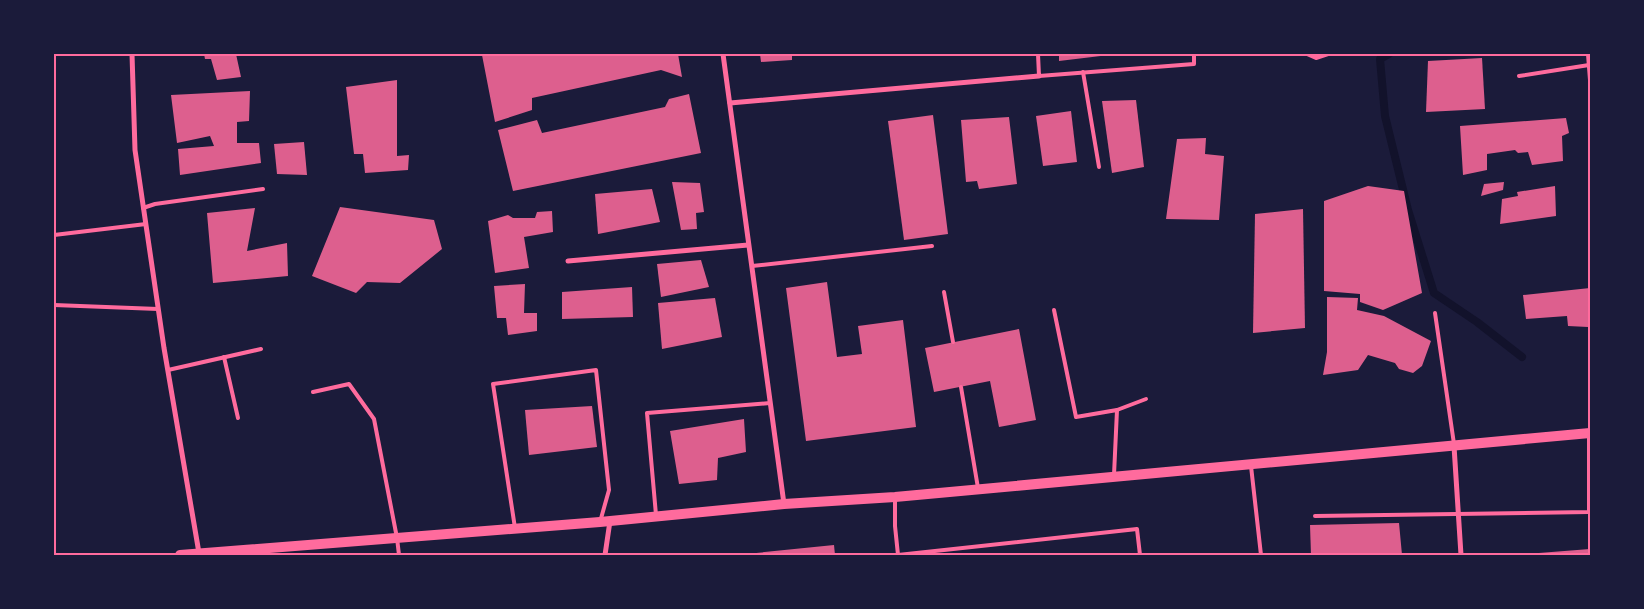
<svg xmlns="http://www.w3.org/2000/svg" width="1644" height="609" font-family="'Archivo Narrow',sans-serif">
<rect width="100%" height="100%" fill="#1b1b3a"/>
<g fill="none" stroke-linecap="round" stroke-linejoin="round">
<path stroke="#12122b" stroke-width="8" d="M1389 54 1380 59 1385 116 1408 210 1434 293 1477 322 1522 357"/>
</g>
<g fill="#dd5f8e">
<path d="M204 54H236L241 77 217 80 211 59H205Z"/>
<path d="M489 54H678L682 77 661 70 532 98V110L495 122 482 55Z"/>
<path d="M760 54H792V60L761 62Z"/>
<path d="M1059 54H1109V55L1059 61Z"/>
<path d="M1482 58 1485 109 1426 112 1428 61Z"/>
<path d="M397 80V156L409 155 408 170 365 173 363 154H354L346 87Z"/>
<path d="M250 91 249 121 237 122V143H259L261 163 180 175 178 149 214 146 210 136 177 143 171 95Z"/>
<path d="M689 94 701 153 513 191 498 130 537 120 542 133 665 107 669 99Z"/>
<path d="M1136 100 1144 167 1112 173 1102 101Z"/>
<path d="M1071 111 1077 162 1043 166 1036 116Z"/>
<path d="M933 115 948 234 904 240 888 121Z"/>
<path d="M1009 117 1017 184 979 189 977 181 966 182 961 120Z"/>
<path d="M1566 118 1569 133 1562 136 1563 161 1532 165 1528 152 1518 153 1515 150 1487 154V170L1463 175 1460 126Z"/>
<path d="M1206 138 1205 154 1224 156 1219 220 1166 219 1177 139Z"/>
<path d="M304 142 307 175 277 174 274 144Z"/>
<path d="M672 182 700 183 704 212 696 213 697 229 681 230Z"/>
<path d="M1504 182 1503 190 1481 196 1484 184Z"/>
<path d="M1368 186 1404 191 1422 293 1383 310 1360 302V294L1324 291V201Z"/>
<path d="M1555 186 1556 216 1500 224 1502 199 1518 196 1517 192Z"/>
<path d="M652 189 660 222 598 234 595 194Z"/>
<path d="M340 207 434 220 442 249 400 283 367 282 356 293 312 276Z"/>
<path d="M255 208 247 251 287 243 288 276 213 283 207 213Z"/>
<path d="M1303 209 1305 328 1253 333 1255 214Z"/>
<path d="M552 211 553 232 524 237 529 268 495 273 488 221 508 215 513 218H535L537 212Z"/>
<path d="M701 260 709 287 661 297 657 264Z"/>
<path d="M827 282 837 357 862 354 858 326 903 320 916 427 806 441 786 288Z"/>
<path d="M525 284 524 313H537V331L508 335 506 318H497L494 286Z"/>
<path d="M632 287 633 317 562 319V292Z"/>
<path d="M1590 288V335H1589L1588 327 1568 326 1567 316 1526 319 1523 295Z"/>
<path d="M1327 297 1358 298 1357 310 1384 316 1431 341 1422 366 1413 373 1399 369 1395 363 1368 355 1358 370 1323 375 1327 352Z"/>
<path d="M715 298 722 337 662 349 658 303Z"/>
<path d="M1019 329 1036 420 999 427 990 381 934 392 925 348Z"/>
<path d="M592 406 597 447 529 455 525 410Z"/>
<path d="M744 419 746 452 718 458 717 480 679 484 670 431Z"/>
<path d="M1399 523 1402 555H1311L1310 525Z"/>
<path d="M834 545 835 555H746V554Z"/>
<path d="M1590 549V555H1526V554Z"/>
</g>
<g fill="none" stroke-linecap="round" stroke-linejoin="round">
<g stroke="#ff6b9d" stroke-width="4">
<path d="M1038 54 1039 76 1194 64V54"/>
<path d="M1307 54 1316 58 1328 54"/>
<path d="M1588 54 1590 80"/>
<path d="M1083 72 1099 167"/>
<path d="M1519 76 1589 65"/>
<path d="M143 208 155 204 263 189"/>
<path d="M54 235 146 224"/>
<path d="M752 266 932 246"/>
<path d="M944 292 953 342"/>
<path d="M54 305 158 309"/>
<path d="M1054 310 1076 417 1117 410 1114 475"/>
<path d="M1435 313 1454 444"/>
<path d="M224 357 238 418"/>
<path d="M168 370 261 349"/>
<path d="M961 387 978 488"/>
<path d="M313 392 349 384 374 419 397 538 399 555"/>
<path d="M1117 410 1146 399"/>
<path d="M1251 466 1261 555"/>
<path d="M895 499V526L898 555"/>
<path d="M656 515 647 413 770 403"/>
<path d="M1315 516 1589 512V435"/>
<path d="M515 528 493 384 596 370 609 490 600 522"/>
<path d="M898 555 1137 529 1140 555"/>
</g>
<g stroke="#ff6b9d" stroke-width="5">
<path d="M132 54 135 150 164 348 199 553"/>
<path d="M723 54 784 504"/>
<path d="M730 103 1039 76"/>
<path d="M568 261 748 245"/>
<path d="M1454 446 1461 555"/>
<path d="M605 555 610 521"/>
</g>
<path stroke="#ff6b9d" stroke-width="10" d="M180 555 600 522 784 504 895 497 1590 433"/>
</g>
<rect width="1644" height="609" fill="none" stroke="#1b1b3a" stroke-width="110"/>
<rect x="55" y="55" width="1534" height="499" fill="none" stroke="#ff6b9d" stroke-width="2"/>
</svg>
